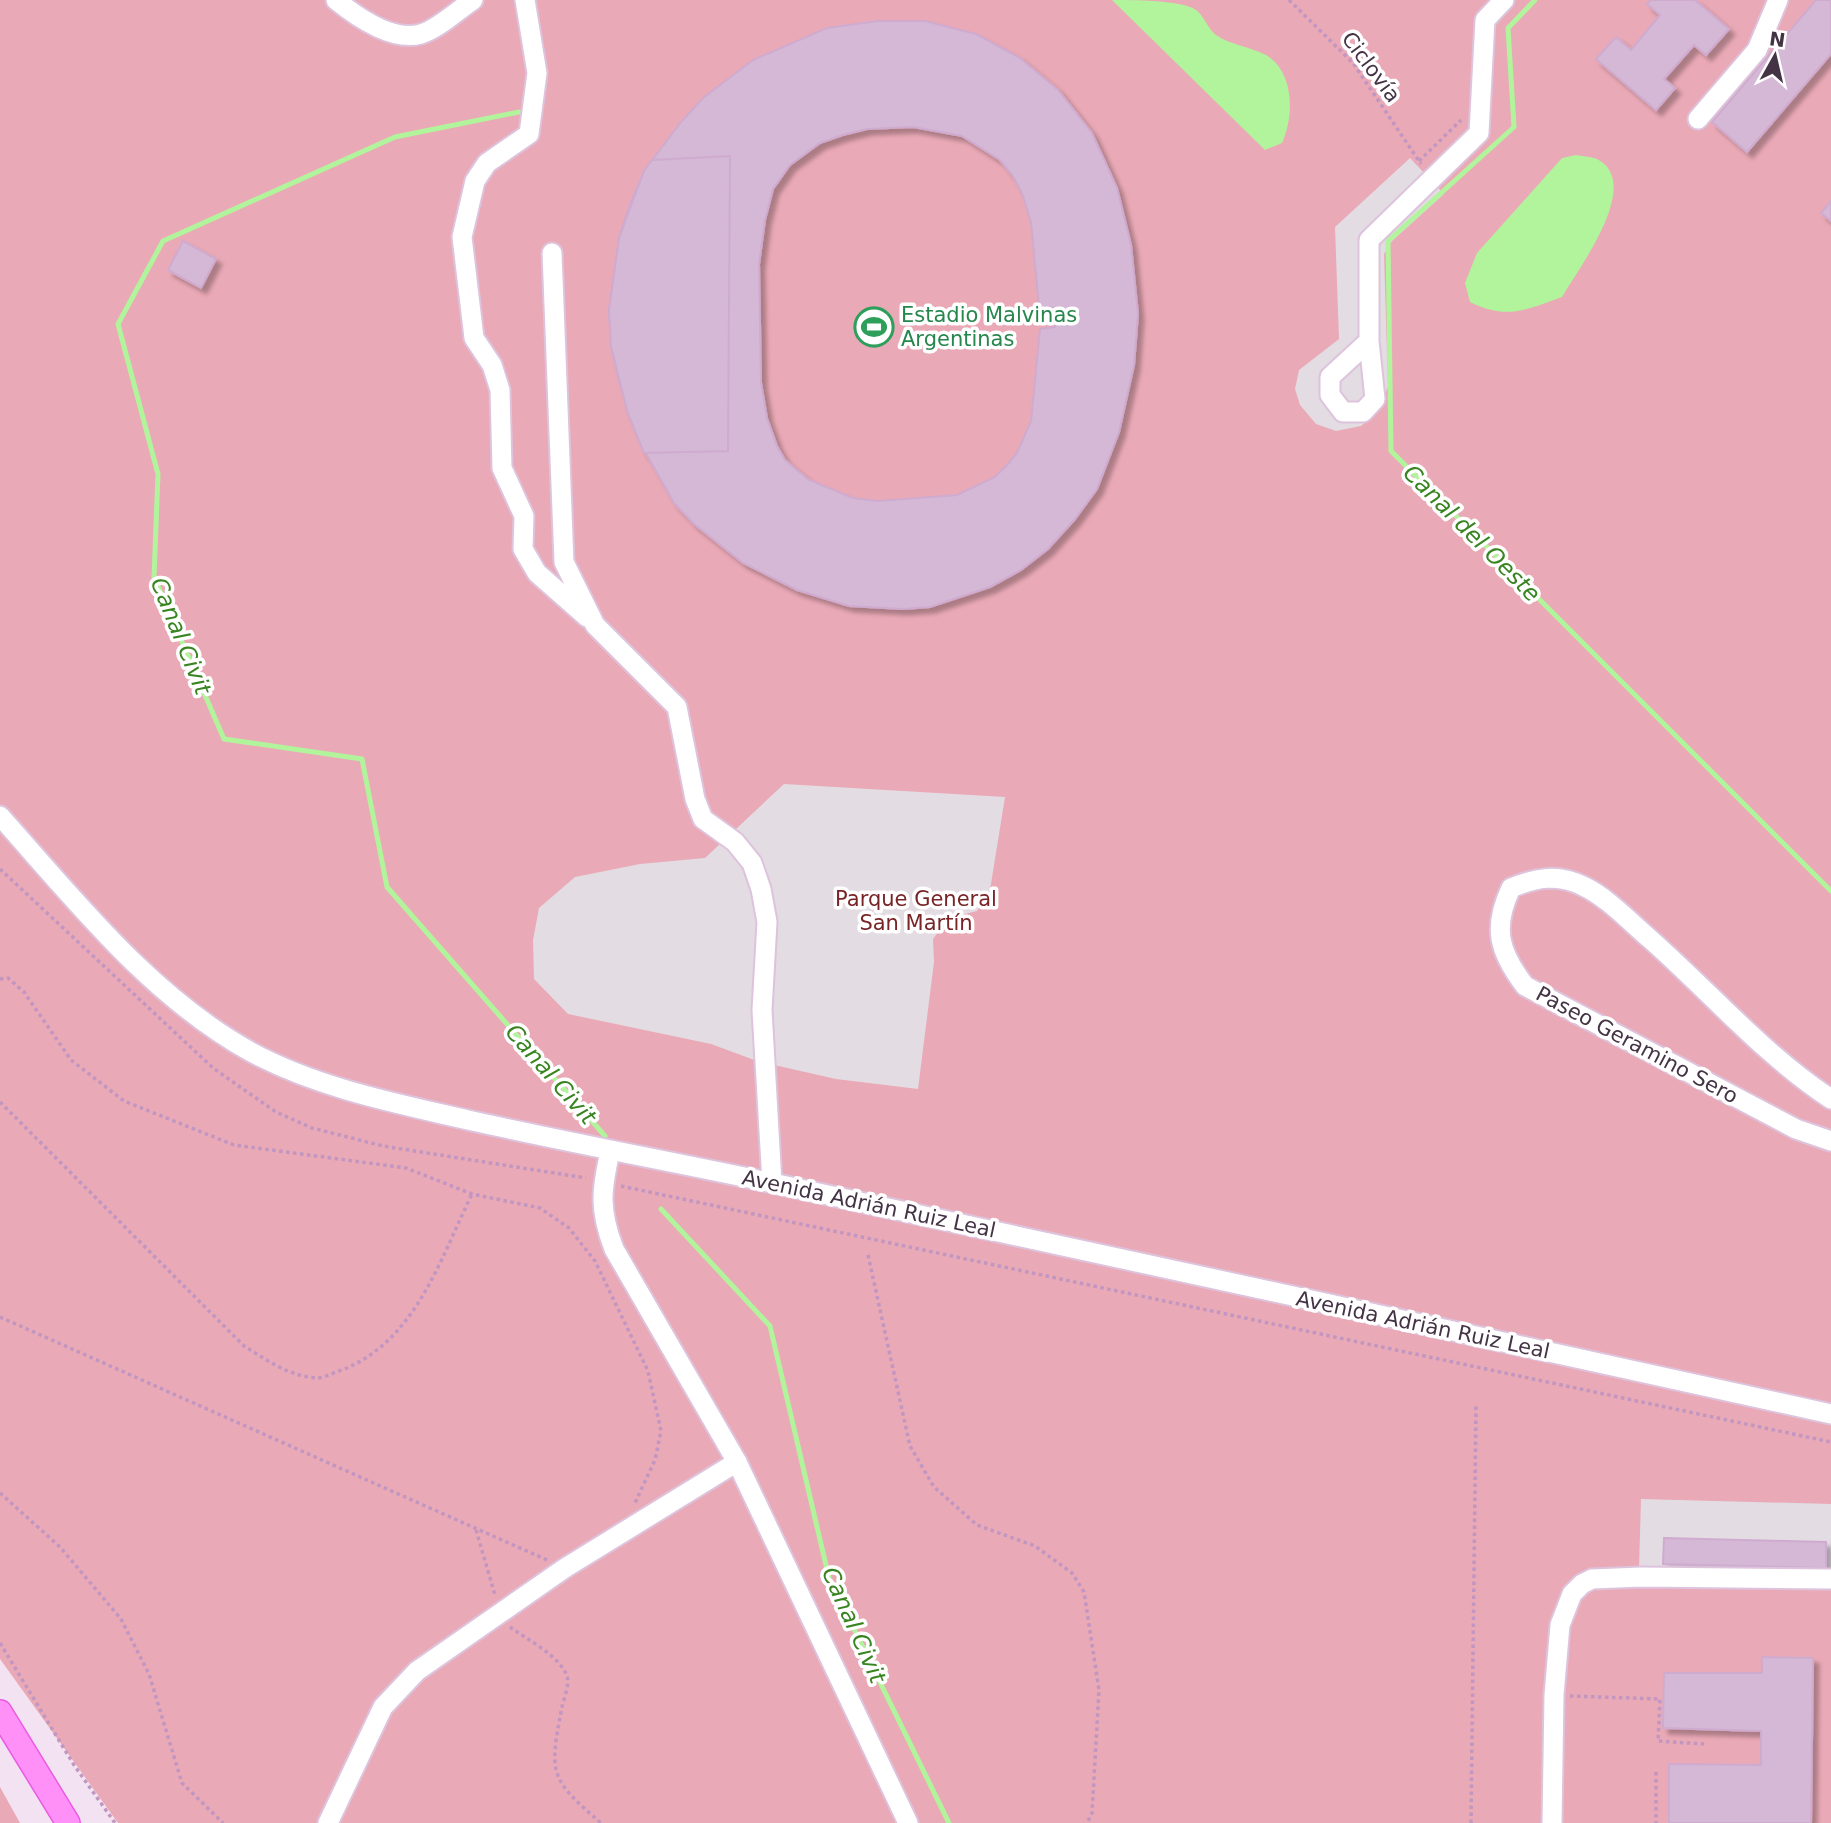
<svg xmlns="http://www.w3.org/2000/svg" width="1831" height="1823" font-family="'DejaVu Sans',sans-serif">
<defs>
<filter id="shadow"><feDropShadow dx="5.5" dy="5.5" stdDeviation="2" flood-color="#0004"/></filter>
</defs>
<rect width="100%" height="100%" fill="#f3e3f2"/>
<g fill="#eaa9b6">
<path d="M0 0H1831V1823H118L0 1659Z"/>
<path d="M0 1787 20 1823H0Z"/>
</g>
<g fill="#e3dce3">
<path d="M1410 158 1444 194 1392 241 1384 254 1388 386 1380 410 1361 426 1336 431 1316 424 1300 405 1295 389 1299 370 1339 339 1335 227Z"/>
<path d="M784 784 1005 797 990 890 977 911 949 918 933 939 934 962 918 1089 836 1079 757 1061 711 1044 568 1014 534 979 533 940 539 908 575 877 640 864 705 858Z"/>
<path d="M1641 1499 1831 1504V1573L1639 1568Z"/>
</g>
<g fill="#b1f49c">
<path d="M1112 0C1130 0 1183 0 1196 10 1204 16 1208 29 1216 35 1230 45 1251 47 1266 55 1295 72 1294 117 1282 143L1265 150Z"/>
<path d="M1576 155C1582 156 1592 157 1597 159 1644 183 1578 269 1562 297 1526 310 1506 320 1470 302L1465 283 1477 253 1562 158Z"/>
</g>
<g fill="none" stroke-linecap="round" stroke-linejoin="round">
<g stroke="#b1f49c" stroke-width="5">
<path d="M1535 0 1508 28 1514 127 1388 241 1391 451 1831 891"/>
<path d="M519 112 395 137 163 241 118 324 158 474 154 577 224 739 362 759 387 887 605 1136"/>
<path d="M661 1209 770 1326 829 1578 949 1823"/>
</g>
</g>
<g fill="#d4b8d5" stroke="#cfabd0" stroke-width="2" fill-rule="evenodd" filter="url(#shadow)">
<path d="M1651 0H1695L1729 29 1706 55 1694 45 1664 79 1675 88 1656 110 1596 59 1616 37 1631 50 1660 15 1647 4Z"/>
<path d="M1816 0H1831V54L1747 152 1712 122Z"/>
<path d="M878 21H925L976 34 1020 58 1058 90 1092 133 1117 188 1131 245 1138 314 1134 365 1119 432 1097 489 1075 519 1048 549 1021 570 990 587 930 607 903 609 849 606 797 590 743 563 694 524 674 503 639 441 619 381 611 346 609 310 619 238 630 204 644 171 681 122 703 98 753 60 827 28ZM913 127 962 136 1000 160 1013 176 1022 193 1031 222 1039 307 1055 308V327L1040 329 1031 421 1017 453 1007 465 995 477 957 495 878 501 853 498 809 480 785 460 777 446 767 418 761 383 759 264 765 220 773 189 790 165 820 143 843 135 867 129Z"/>
<path d="M730 156 728 451 644 453 627 411 611 346 609 310 619 238 644 171 652 160Z"/>
<path d="M1831 201V221L1821 213Z"/>
<path d="M183 241 216 259 201 288 168 270Z"/>
<path d="M1664 1538 1826 1542V1568L1663 1564Z"/>
<path d="M1762 1657 1813 1658 1811 1823H1669V1764L1761 1765V1731L1663 1728 1664 1673H1762Z"/>
</g>
<g fill="none" stroke-linecap="round" stroke-linejoin="round">
<g stroke="#ddc3dc" stroke-width="23">
<g id="minor">
<path d="M336 0C357 17 392 42 421 34 438 29 458 10 473 0"/>
<path d="M525 0 537 73 529 134 487 163 475 181 462 237 474 338 492 365 500 390 502 468 524 516 523 549 537 573 587 617"/>
<path d="M1698 119 1757 50 1778 0"/>
<path d="M552 253 564 562 595 625 677 707 695 799 703 819 735 842 752 863 761 889 767 922 762 1010 772 1183"/>
<path d="M1369 341 1330 377V395L1343 412H1363L1375 399 1369 341V240L1479 133 1485 20 1504 0"/>
<path d="M0 816C76 901 150 996 251 1052 318 1088 395 1103 468 1120 567 1142 668 1161 768 1182 1122 1258 1477 1336 1831 1414"/>
<path d="M1831 1099C1764 1055 1710 992 1650 939 1630 922 1607 897 1583 886 1558 873 1535 878 1511 888 1492 928 1499 952 1525 986L1796 1129 1831 1141"/>
<path d="M610 1152C601 1191 599 1210 614 1249L737 1462 908 1823"/>
<path d="M328 1823 383 1707 417 1671 565 1568 737 1462"/>
<path d="M1552 1823 1554 1695 1560 1625 1572 1594 1582 1584 1592 1579 1641 1577 1831 1579"/>
</g>
</g>
<g stroke="#e95be2" stroke-width="26">
<path id="major" d="M0 1712 68 1823"/>
</g>
<g stroke="#c196c1" stroke-width="3.5" stroke-dasharray="3.5 3.5" stroke-linecap="butt">
<path d="M1289 0 1353 63 1421 164"/>
<path d="M1419 161 1461 120"/>
<path d="M0 869 213 1068 276 1112 312 1128 383 1146 586 1178"/>
<path d="M0 979 8 978 24 992 71 1060 124 1101 234 1145 406 1168 472 1194 540 1208 569 1228 595 1261 648 1371 661 1431 655 1460 634 1505"/>
<path d="M0 1102 244 1346C267 1360 288 1376 317 1378 325 1378 334 1372 342 1370 416 1341 440 1259 472 1194"/>
<path d="M621 1186 1831 1442"/>
<path d="M868 1255 910 1446 934 1487 977 1525 1035 1546 1072 1573 1084 1592 1099 1690 1092 1813 1087 1823"/>
<path d="M0 1317 547 1560"/>
<path d="M0 1493 60 1547 121 1619 149 1674 182 1783 223 1823"/>
<path d="M476 1530 495 1595"/>
<path d="M510 1627C526 1639 559 1655 567 1676 570 1684 564 1698 562 1707 549 1774 549 1778 601 1823"/>
<path d="M0 1643 74 1765 115 1823"/>
<path d="M1570 1696 1660 1699 1658 1741 1704 1744"/>
<path d="M1656 1772V1823"/>
<path d="M1471 1823 1476 1403"/>
</g>
<use href="#minor" stroke="#fff" stroke-width="19"/>
<use href="#major" stroke="#ff90f8" stroke-width="23"/>
</g>
<defs>
<g id="stadium-ring" transform="scale(2.0125)"><circle r="9.5" fill="#fff" stroke="#2e9e5b" stroke-width="1.5"/><path d="M0-5a6.5 5 0 1 0 0 10a6.5 5 0 1 0 0-10ZM-3.5-1.8h7v3.6h-7Z" fill="#2e9e5b"/></g>
</defs>
<g fill-rule="evenodd">
<use href="#stadium-ring" x="874" y="327"/>
</g>
<g text-anchor="middle" stroke-width="7" stroke-linejoin="round" paint-order="stroke">
<g font-size="21" fill="#443345" stroke="#fff">
<text transform="translate(1371 67) rotate(53)" y="7">Ciclovía</text>
<text transform="translate(1637 1045) rotate(28)" y="7">Paseo Geramino Sero</text>
<text transform="translate(869 1204) rotate(12)" y="7">Avenida Adrián Ruiz Leal</text>
<text transform="translate(1423 1325) rotate(12)" y="7">Avenida Adrián Ruiz Leal</text>
</g>
<g font-size="21" fill="#27864d" stroke="#fff" text-anchor="start">
<text x="901" y="322">Estadio Malvinas<tspan x="901" dy="24">Argentinas</tspan></text>
</g>
<g font-size="21" fill="#792426" stroke="#fff">
<text x="916" y="906">Parque General<tspan x="916" dy="24">San Martín</tspan></text>
</g>
<g font-size="23" font-style="italic" fill="#388420" stroke="#fff">
<text transform="translate(1472 533) rotate(45)" y="8">Canal del Oeste</text>
<text transform="translate(181 636) rotate(68)" y="8">Canal Civit</text>
<text transform="translate(551 1074) rotate(49)" y="8">Canal Civit</text>
<text transform="translate(854 1625) rotate(66)" y="8">Canal Civit</text>
</g>
</g>
<g transform="translate(1775 56) rotate(8)" stroke="#ffffff" stroke-width="5" paint-order="stroke">
<path d="M0-5L12 26L0 18L-12 26Z" fill="#443345"/>
<text y="-10" font-size="19" font-weight="bold" text-anchor="middle" fill="#443345">N</text>
</g>
</svg>
